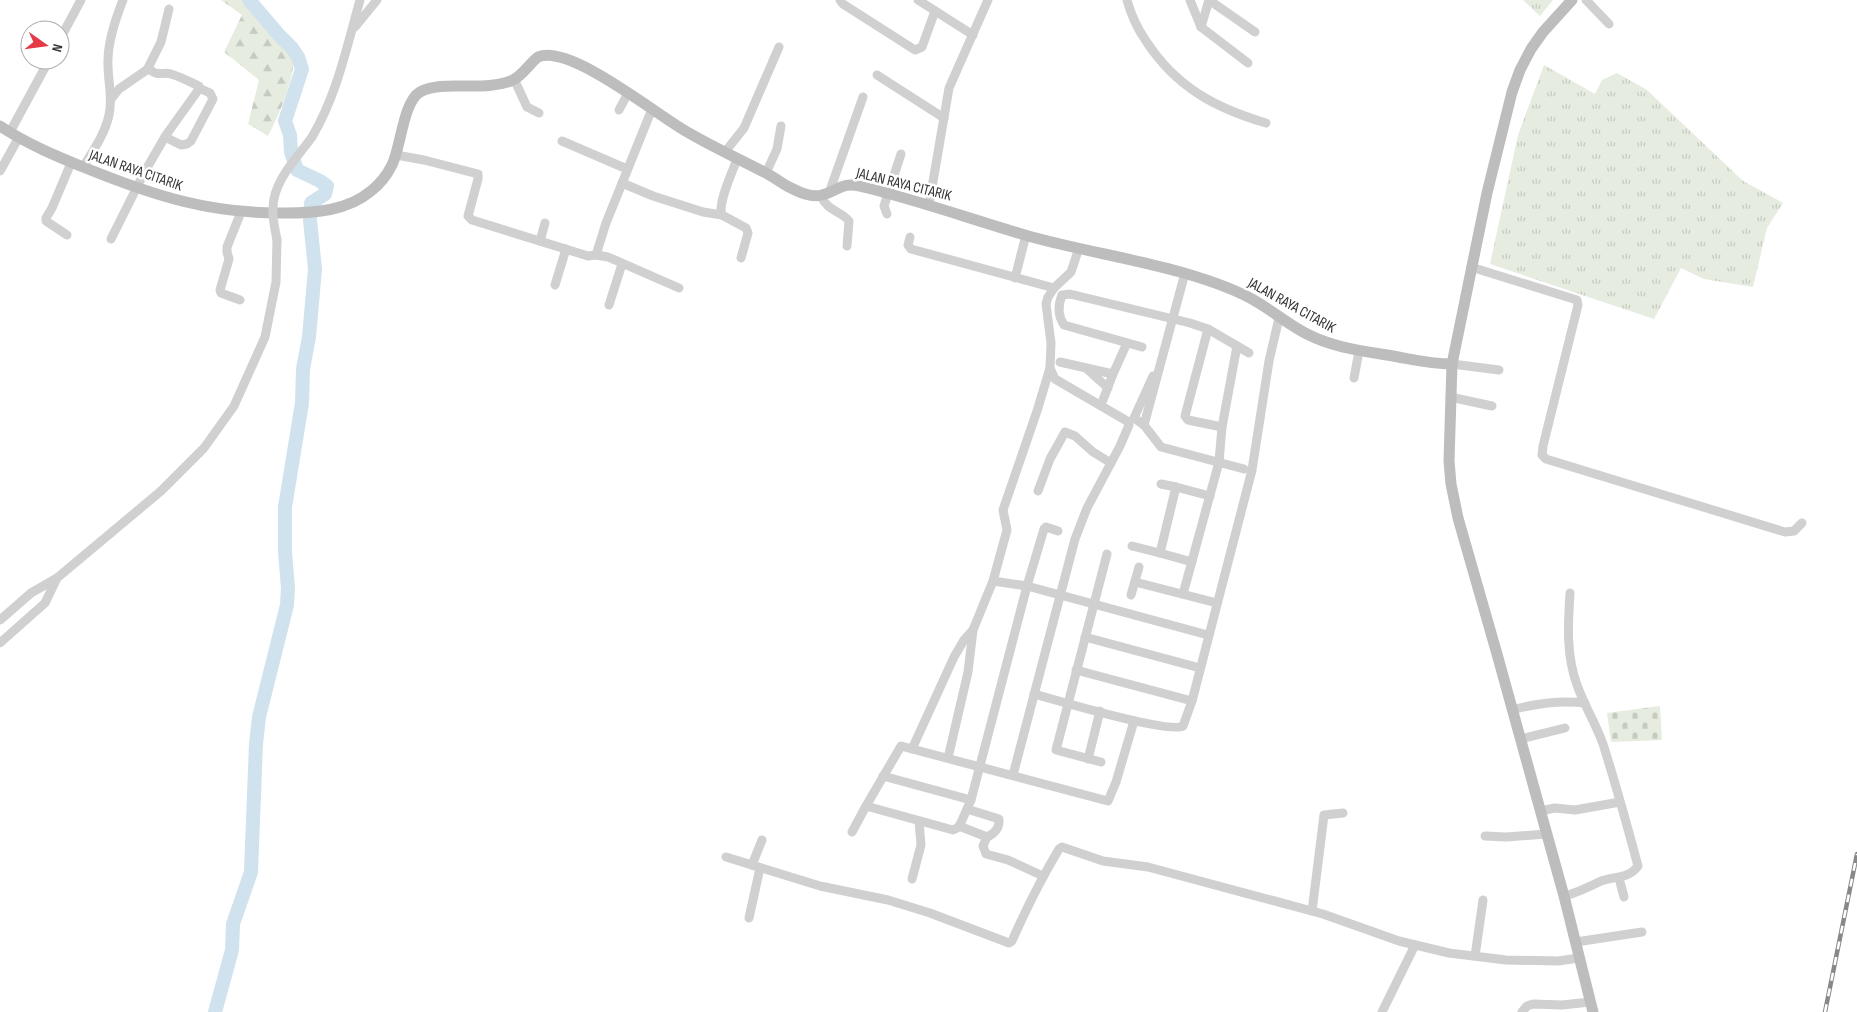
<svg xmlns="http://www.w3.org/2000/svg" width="1857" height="1012" font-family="'Sofia Sans Condensed',sans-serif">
<defs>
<pattern id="grass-tufts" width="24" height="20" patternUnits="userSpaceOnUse" patternTransform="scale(1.25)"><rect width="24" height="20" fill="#e6ecdf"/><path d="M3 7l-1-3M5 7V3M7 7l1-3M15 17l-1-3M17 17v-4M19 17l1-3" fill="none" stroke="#c6cbc0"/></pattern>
<pattern id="forest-firs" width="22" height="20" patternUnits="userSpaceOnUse" patternTransform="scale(1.25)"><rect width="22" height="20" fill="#e6ecdf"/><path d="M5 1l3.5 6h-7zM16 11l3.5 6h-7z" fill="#c6cbc0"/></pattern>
<pattern id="cemetery-stones" width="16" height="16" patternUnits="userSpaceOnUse" patternTransform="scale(1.25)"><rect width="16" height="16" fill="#e6ecdf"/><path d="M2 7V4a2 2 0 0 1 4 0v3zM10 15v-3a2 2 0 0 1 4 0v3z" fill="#c6cbc0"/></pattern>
</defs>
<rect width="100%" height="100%" fill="#fff"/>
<g fill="url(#grass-tufts)">
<path d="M1523 0H1553L1540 16Z"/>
<path d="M1544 65 1595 94 1602 80 1617 73 1647 90 1743 181 1783 203 1767 228 1753 287 1704 279 1681 268 1654 319 1490 264 1518 135Z"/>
</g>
<path fill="url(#forest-firs)" d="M221 0H242L280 41 294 62C290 89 280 113 268 136L248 124 259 80 224 52 242 15Z"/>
<path fill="url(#cemetery-stones)" d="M1660 706 1662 740 1611 742 1607 713Z"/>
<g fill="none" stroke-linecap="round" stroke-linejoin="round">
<path stroke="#cfe2ee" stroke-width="14" d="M215 1012 232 950 233 924 251 872 256 744 259 717 287 605 288 588 285 552V507L302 403 303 369 309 337 315 269 310 220 311 203 325 194 327 186 320 181 297 170 291 152 290 135 285 121 302 69 298 57 292 48 279 35 249 0"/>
<g stroke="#d0d0d0" stroke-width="9">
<path d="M840 0 843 4 915 50 922 47 935 11"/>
<path d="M918 0 973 35"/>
<path d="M1127 0C1131 15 1137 28 1146 41 1176 87 1215 108 1266 123"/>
<path d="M1190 0 1201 27 1248 63"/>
<path d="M1209 0 1255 32"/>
<path d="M1586 0 1609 24"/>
<path d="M355 27 377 0"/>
<path d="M1201 27 1209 0"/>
<path d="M60 39 81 0"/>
<path d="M877 75 944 118"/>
<path d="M514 79 527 107 539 113"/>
<path d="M111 99 119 89 148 69"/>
<path d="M619 110 628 93"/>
<path d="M10 132 49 60"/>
<path d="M165 137 181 145 187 144 191 141 213 99 210 93 199 88"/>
<path d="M312 137C337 95 347 46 360 0"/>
<path d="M562 141 627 169"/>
<path d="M725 152 744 128 779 47"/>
<path d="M396 155 424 160 478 174V179L468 216 472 220 588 256 596 255 606 223 652 109"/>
<path d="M737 159C733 171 717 204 722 215L746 228 748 233 741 258"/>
<path d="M83 167C93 151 105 134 109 115 113 98 108 82 108 65 107 43 115 20 123 0"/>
<path d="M0 171 19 137"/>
<path d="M766 173 777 149 781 126"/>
<path d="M622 183 653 196 703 212 722 215"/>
<path d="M829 193 863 97"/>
<path d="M821 196C828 212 840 210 849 221L847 246"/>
<path d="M929 205 949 88 988 0"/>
<path d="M887 214 884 206 901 154"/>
<path d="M67 235 46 221V218L52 208 71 163"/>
<path d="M910 237 908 245 911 249 1054 288"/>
<path d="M111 239 144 173 166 135 199 89V86C190 82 181 77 171 74 162 71 158 78 148 68L161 42 169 9"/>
<path d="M540 241 545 223"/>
<path d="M596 255 608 257 679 288"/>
<path d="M1471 267 1577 300 1578 305 1543 446 1542 455 1546 459 1785 532 1794 531 1802 523"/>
<path d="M1185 273 1144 425 1161 447 1244 469"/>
<path d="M1015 278 1026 235"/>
<path d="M555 285 566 249"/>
<path d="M240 300 221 293 220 290 229 259 227 252V247L241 212"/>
<path d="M609 305 622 264"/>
<path d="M1208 329 1185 416 1188 420 1222 427"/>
<path d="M1142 347 1064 325C1058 316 1058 305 1062 295L1070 294 1190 323 1208 329 1249 353"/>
<path d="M1060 362 1113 374"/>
<path d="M1452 364 1499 370"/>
<path d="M1087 369 1108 388"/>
<path d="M1354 378 1359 351"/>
<path d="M1450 397 1492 406"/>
<path d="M1103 400 1113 374 1127 343"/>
<path d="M1144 425 1134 418 1153 376"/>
<path d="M1161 484 1176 487"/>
<path d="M1038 491 1050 459 1065 432 1075 436 1093 452 1111 463"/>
<path d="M1132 546 1160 553"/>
<path d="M1192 562 1160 553 1176 487 1210 496"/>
<path d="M993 581 1027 586 1208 635"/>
<path d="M1135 582 1217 603"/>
<path d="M1183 594 1219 462 1222 427 1237 346"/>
<path d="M1131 595 1139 567"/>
<path d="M0 620 31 593 57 578 161 491 204 448 234 406 265 337 276 282 277 240"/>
<path d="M1085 637 1200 668"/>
<path d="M0 643 45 603 57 578"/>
<path d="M1076 670 1192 701"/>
<path d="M1034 694C1056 700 1168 734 1183 726L1192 701 1252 470 1269 361 1279 318"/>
<path d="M1512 710C1537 703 1560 700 1585 703"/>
<path d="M1520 739 1565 728"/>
<path d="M912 749 954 657 964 640 973 630"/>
<path d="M948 758 968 672 973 630 993 581 1007 530 1003 510 1037 411 1050 368"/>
<path d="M1088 759 1100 711"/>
<path d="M1101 762 1056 750 1107 554"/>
<path d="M1013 775 1075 539 1087 508 1120 446 1129 425 1127 421 1055 379 1050 368 1051 343 1046 304 1048 297 1054 288 1071 272 1079 248"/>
<path d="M883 776 971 800"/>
<path d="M866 806 953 830 959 827 971 800 1027 586 1044 529 1046 527 1058 531"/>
<path d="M967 809 999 819C1000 828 994 834 987 837"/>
<path d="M1540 811 1555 808 1575 810 1620 802"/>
<path d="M959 826 987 837 983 846 986 854 1008 860 1043 876"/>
<path d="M852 832 866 806 901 746 1108 801 1116 782 1134 721"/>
<path d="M1485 836 1506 837 1546 834"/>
<path d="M726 857 820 886 888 900 930 913 1009 943 1012 941C1026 909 1041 879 1059 849L1062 847 1103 861 1148 867 1323 914 1399 941 1449 953 1506 960 1558 961 1579 958"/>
<path d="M752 865 762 840"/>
<path d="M1619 878 1624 897"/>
<path d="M912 879 921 845 919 821"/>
<path d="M1564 896C1577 893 1589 887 1601 881 1614 876 1629 879 1638 866 1627 825 1616 785 1603 744 1596 724 1584 705 1577 685 1566 655 1568 624 1570 593"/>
<path d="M1312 911 1324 815 1343 813"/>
<path d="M749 918 760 868"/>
<path d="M1576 942 1642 932"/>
<path d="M1475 956 1483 900"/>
<path d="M1382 1012 1415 945"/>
<path d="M1522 1012 1527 1006 1533 1004 1562 1005 1590 1002"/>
</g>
<g stroke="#bdbdbd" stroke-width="11">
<path d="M1572 0 1543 32 1531 49 1520 70 1512 92 1487 193 1452 364 1449 461 1451 484 1458 518 1497 654 1564 896 1593 1012"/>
<path d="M0 126C27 144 58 157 88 169 155 196 211 214 285 213 315 213 347 211 371 191 380 184 387 175 392 165 401 147 403 102 420 92 443 79 484 93 513 80 523 75 529 64 538 57 570 43 659 117 689 133 713 147 739 159 764 172 773 176 781 183 789 187 799 192 811 198 822 195 838 191 841 182 859 186 915 199 970 219 1025 235 1077 250 1132 258 1184 273 1208 280 1236 289 1257 302 1274 312 1289 325 1307 334 1334 348 1364 351 1393 356 1415 360 1430 364 1452 364"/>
</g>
<g stroke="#888" stroke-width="4.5">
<path id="rail" d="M1825 1012 1857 854"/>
</g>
<use href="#rail" stroke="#fff" stroke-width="2.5" stroke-dasharray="8" stroke-linecap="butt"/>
<path stroke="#d0d0d0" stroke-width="9" d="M277 240C275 229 272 218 273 208 273 181 297 158 312 137"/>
</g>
<g text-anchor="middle" stroke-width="5" stroke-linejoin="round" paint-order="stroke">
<g font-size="15" fill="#333" stroke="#fff">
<text transform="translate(136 170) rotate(19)" y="5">JALAN RAYA CITARIK</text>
<text transform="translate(904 184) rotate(14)" y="5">JALAN RAYA CITARIK</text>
<text transform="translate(1292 305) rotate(29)" y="5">JALAN RAYA CITARIK</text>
</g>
</g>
<g transform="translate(45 45) rotate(104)"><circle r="24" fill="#ffffff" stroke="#adadad"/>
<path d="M0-4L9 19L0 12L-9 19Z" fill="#e63946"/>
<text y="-8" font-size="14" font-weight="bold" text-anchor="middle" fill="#333333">N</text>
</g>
</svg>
